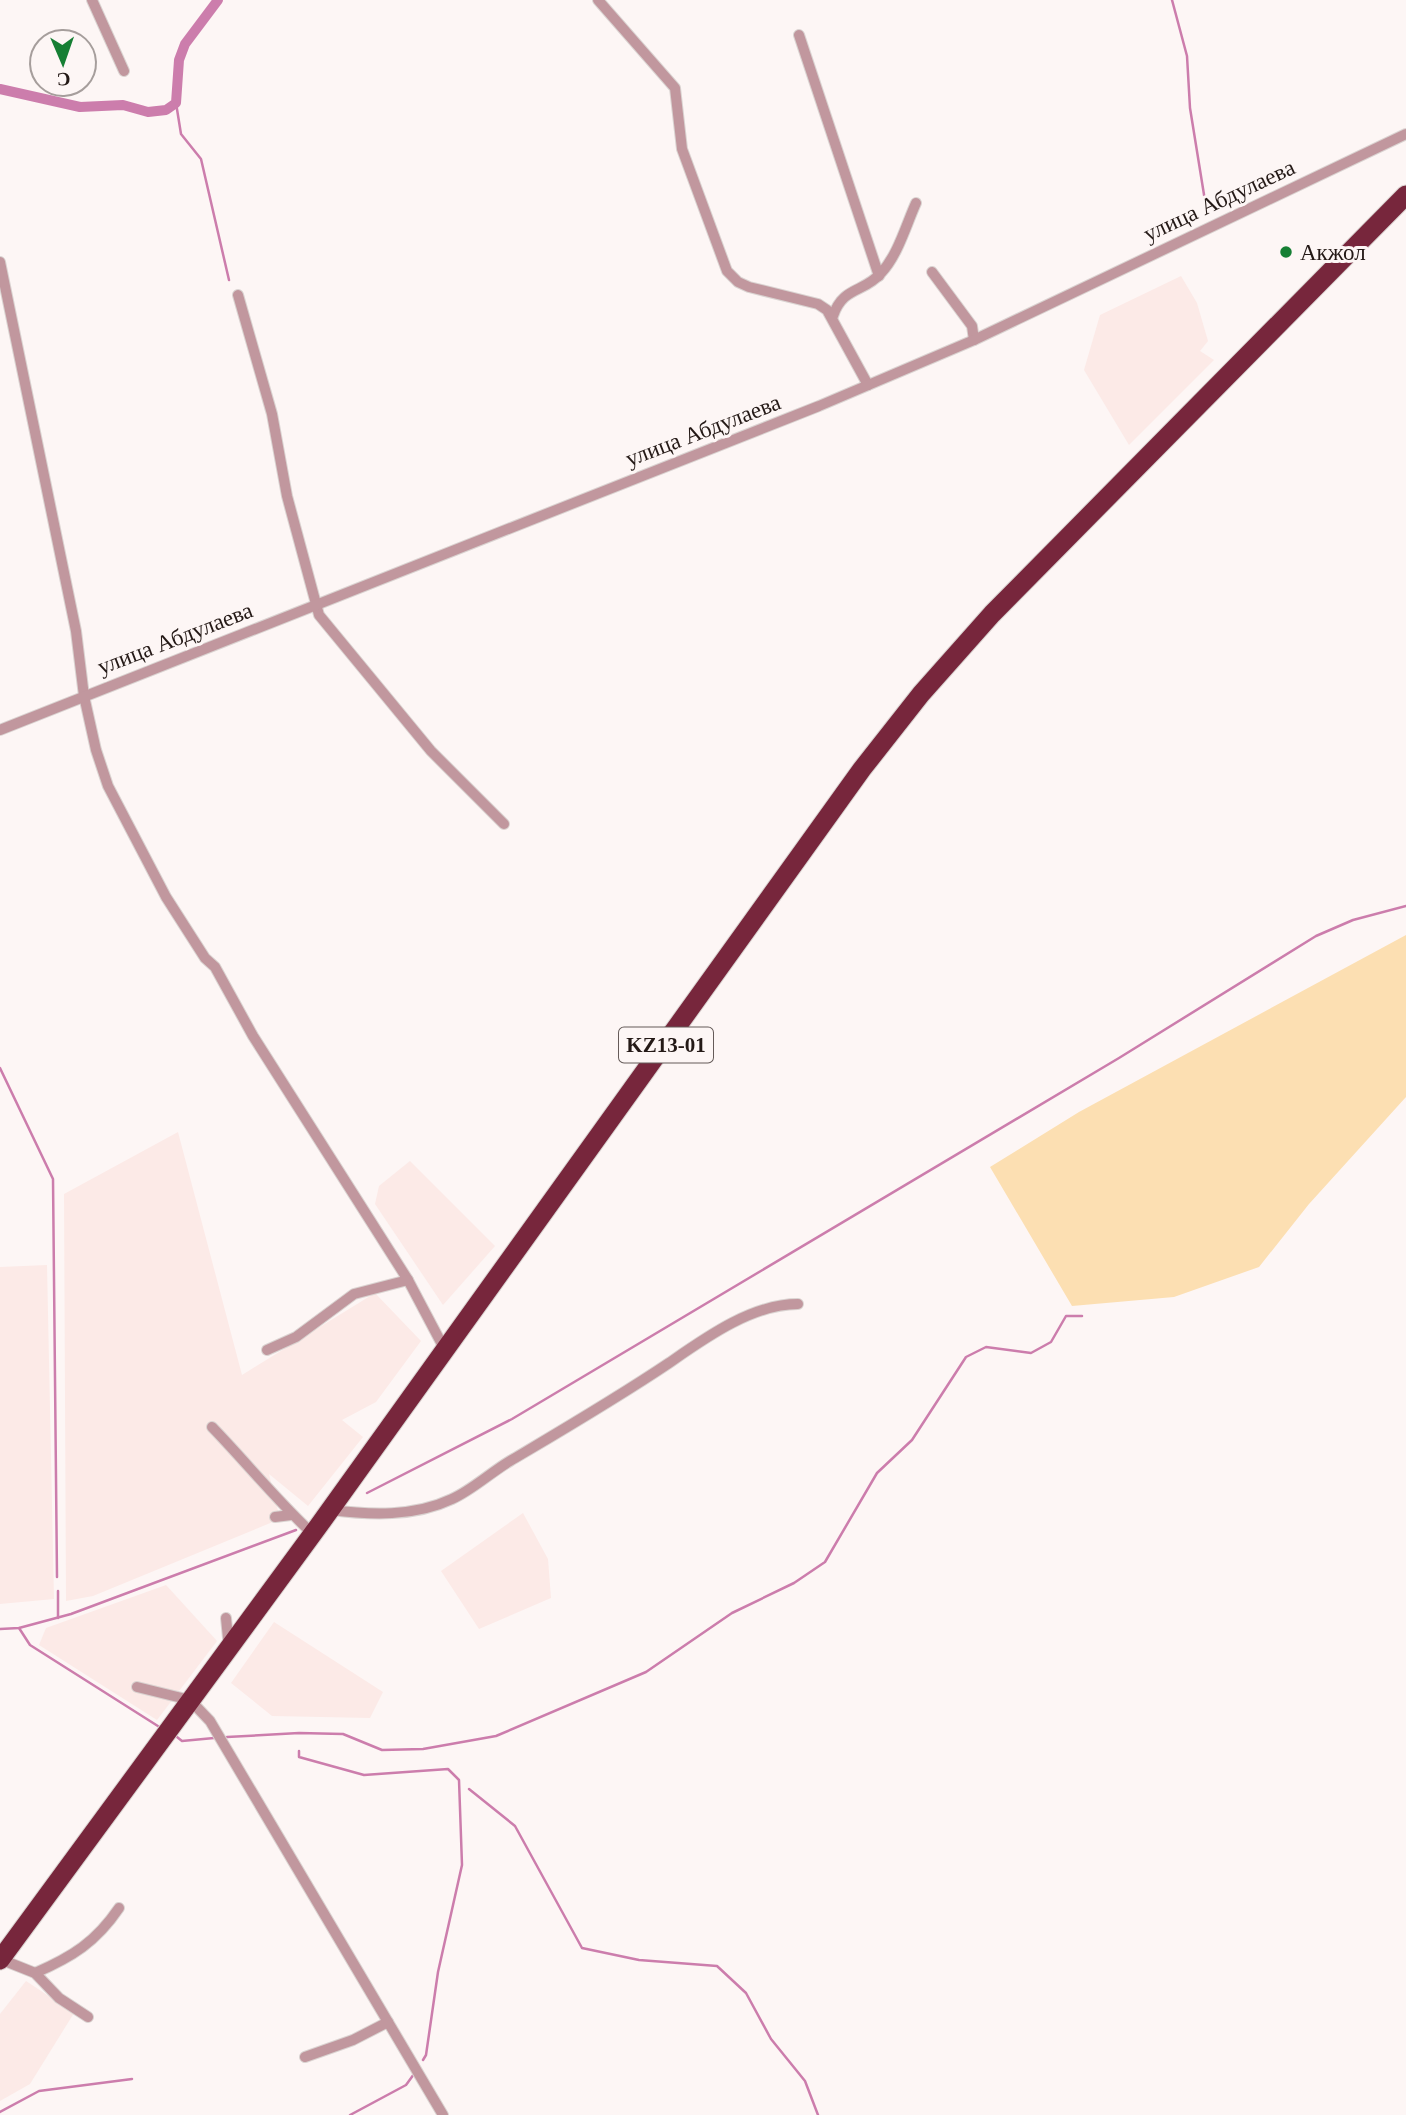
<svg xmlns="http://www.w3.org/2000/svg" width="1406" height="2115" font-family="Georgia,serif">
<rect width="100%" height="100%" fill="#fdf6f5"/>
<g fill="#fceae7">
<path d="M1181 276 1197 303 1208 341 1200 351 1214 360 1129 445 1084 370 1100 315Z"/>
<path d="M178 1132 242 1375 375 1293 421 1341 376 1402 342 1420 363 1437 308 1506 269 1474 280 1519 93 1596 66 1601 64 1194Z"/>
<path d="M410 1161 495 1246 443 1305 375 1204 379 1186Z"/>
<path d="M47 1265 54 1599 0 1604V1267Z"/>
<path d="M523 1513 548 1559 551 1598 479 1629 441 1571Z"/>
<path d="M166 1585 217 1641 157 1720 39 1645 46 1628Z"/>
<path d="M274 1622 383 1692 370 1718 272 1716 231 1683Z"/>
<path d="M26 1981 74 2013 30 2084 0 2101V2014Z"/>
</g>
<path fill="#fcdfb2" d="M1406 935V1097L1309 1204 1259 1267 1174 1297 1072 1306 990 1167 1079 1112Z"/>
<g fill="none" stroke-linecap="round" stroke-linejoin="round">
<g stroke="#cc7dac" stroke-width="2.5">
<path d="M1172 0 1187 56 1190 108 1206 207"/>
<path d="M176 103 181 134 201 159 229 280"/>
<path d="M0 1068 53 1179 57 1577"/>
<path d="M367 1493 512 1419 1119 1058 1316 936 1353 920 1406 906"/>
<path d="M58 1591V1618"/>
<path d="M19 1628 30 1645 161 1728"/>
<path d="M0 1629 19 1628 71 1614 296 1530"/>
<path d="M177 1737 182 1741 214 1738"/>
<path d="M227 1737 299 1733 343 1734 382 1750 423 1749 496 1736 646 1672 732 1613 794 1583 825 1562 877 1473 912 1440 966 1357 986 1347 1031 1353 1051 1342 1066 1316H1082"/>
<path d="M299 1751V1757L364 1775 448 1769 459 1780 462 1865 438 1972 426 2055 423 2060"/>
<path d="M469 1789 515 1826 582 1948 639 1960 717 1966 746 1993 771 2039 805 2081 818 2115"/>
<path d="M0 2112 39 2091 132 2079"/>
<path d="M350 2115 406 2085 414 2074"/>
</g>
<path stroke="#cc7dac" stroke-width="10" d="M0 89 80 107 123 105 148 112 166 110 176 103 179 60 185 44 218 0"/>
<g stroke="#dad3d1" stroke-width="12">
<g id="street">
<path d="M92 0 124 71"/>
<path d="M598 0 675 88 682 149 727 271 738 282 749 287 818 304 827 310 868 385"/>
<path d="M799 35 879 276"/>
<path d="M0 262 76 631 84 696 96 750 108 786 166 897 205 958 215 967 253 1036 408 1280 445 1350"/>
<path d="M932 272 972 326 974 340"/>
<path d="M238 295 272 414 287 496 319 615 431 751 504 824"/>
<path d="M833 316C843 286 864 293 881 273 898 255 906 225 916 203"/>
<path d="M0 730 819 406 974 340 1406 134"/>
<path d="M267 1350 296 1337 354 1294 408 1280"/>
<path d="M212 1427C246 1462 277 1501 313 1534"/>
<path d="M331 1510C370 1515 414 1517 452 1499 472 1490 490 1473 510 1461 564 1429 617 1398 669 1363 705 1338 752 1304 798 1304"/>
<path d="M275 1517 291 1515"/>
<path d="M226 1618 229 1648"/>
<path d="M137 1687 190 1700 210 1721 443 2115"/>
<path d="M0 1959 35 1973 59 1998 88 2017"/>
<path d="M35 1973C72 1957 96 1942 119 1908"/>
<path d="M305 2057 353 2040 388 2022"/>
</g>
</g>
<g stroke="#dad3d1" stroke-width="21">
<path id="highway" d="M0 1960 317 1528 862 769 921 694 992 614 1406 195"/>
</g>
<use href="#street" stroke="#c1979e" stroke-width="10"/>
<use href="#highway" stroke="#77263c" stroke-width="19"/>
</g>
<circle fill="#167f34" stroke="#fdf6f5" stroke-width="2.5" cx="1286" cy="252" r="7"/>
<g text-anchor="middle" stroke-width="6" stroke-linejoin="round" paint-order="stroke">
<rect fill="#fdf6f5" stroke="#655b59" stroke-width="2" x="619" y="1027.5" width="94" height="35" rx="5"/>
<g font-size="21" font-weight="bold" fill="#241916">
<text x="666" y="1052">KZ13-01</text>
</g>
<g font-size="23" fill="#241916" stroke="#fdf6f5">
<text transform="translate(1219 200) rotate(-25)" y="8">улица Абдулаева</text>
<text transform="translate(703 430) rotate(-21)" y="8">улица Абдулаева</text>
<text transform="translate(175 638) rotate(-21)" y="8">улица Абдулаева</text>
</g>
<g font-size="23" fill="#241916" stroke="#fdf6f5" text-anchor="start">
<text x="1300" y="260">Акжол</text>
</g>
</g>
<g transform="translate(63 63) rotate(178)"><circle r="33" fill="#fdf6f5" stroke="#a69e9c" stroke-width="2"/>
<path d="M0-5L12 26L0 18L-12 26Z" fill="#167f34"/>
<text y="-10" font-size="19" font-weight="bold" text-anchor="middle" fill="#241916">С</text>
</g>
</svg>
